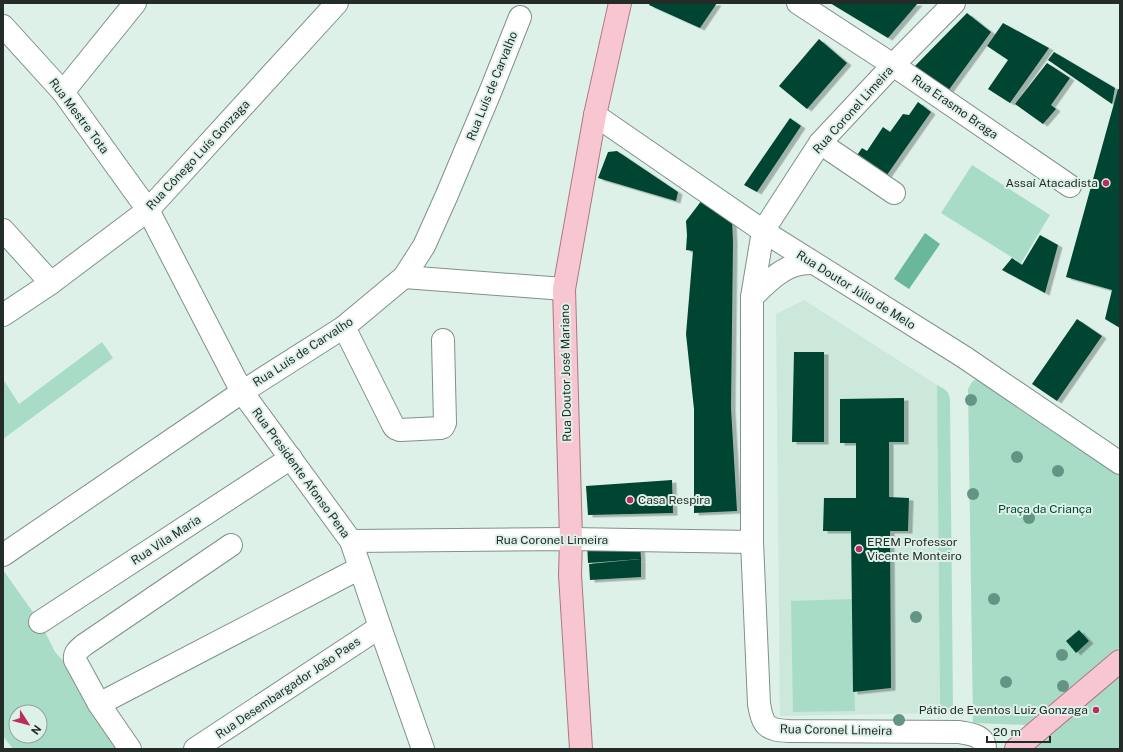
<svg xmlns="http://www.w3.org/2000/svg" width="1123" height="752" font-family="'Public Sans',sans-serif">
<defs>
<filter id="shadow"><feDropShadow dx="4.5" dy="2.5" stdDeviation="0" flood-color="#0004"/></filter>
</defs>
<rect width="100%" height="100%" fill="#ddf1e8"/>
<path fill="#cbe8db" d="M804 300 937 385 940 713 780 716 776 314Z"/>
<g fill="#a9dcc7" fill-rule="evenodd">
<path d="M972 165 1050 215 1021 263 941 213Z"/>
<path d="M102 342 113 358 3 439V379L19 404Z"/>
<path d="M979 377 1120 470V647L1027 725 973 723 968 389 972 382Z"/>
<path d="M937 385C945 389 949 391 950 400L953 708 948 712 940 713Z"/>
<path d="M3 570 40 622 55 652 75 674 124 749H13L3 736ZM16 712H40V736H16Z"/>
<path d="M852 599 855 711 793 712 791 601Z"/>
<path d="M1120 670V749H1025Z"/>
</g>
<path fill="#69b89b" d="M925 233 940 244 909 289 894 279Z"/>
<g fill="#004532" filter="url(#shadow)">
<path d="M650 3H717L700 28 649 5Z"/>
<path d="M830 3H918L888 38Z"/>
<path d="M967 13 991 32 948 91 914 67Z"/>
<path d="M1003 23 1049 48 1010 103 988 89 1008 60 987 46Z"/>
<path d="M819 39 847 63 807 109 779 86Z"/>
<path d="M1054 52 1115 88 1112 104 1048 60Z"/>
<path d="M1047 63 1070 78 1051 105 1056 109 1043 124 1015 104Z"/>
<path d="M1118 89H1120V328L1105 319 1112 290 1066 277Z"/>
<path d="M918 102 931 112 882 182 853 161 862 148 867 151 883 127 890 132 903 114 909 115Z"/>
<path d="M790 118 801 126 757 192 744 185Z"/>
<path d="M617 151 678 192 676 201 598 178 608 152Z"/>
<path d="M702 200 732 220 733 242 731 408 737 511 694 513V409L686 334 693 251 686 250 687 235 686 221Z"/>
<path d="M1040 235 1058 245 1045 293 1002 270 1012 258 1022 265Z"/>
<path d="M1077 319 1102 336 1057 401 1032 384Z"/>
<path d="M794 352H824V442H792Z"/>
<path d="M904 398V442H889V497L909 498 908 531H890L891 688 853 692 851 531H823L824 498H856V443H840V399Z"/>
<path d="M672 480 673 513 588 515 586 486Z"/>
<path d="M587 541 640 542 641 559 588 563Z"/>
<path d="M641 559V577L590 580 589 564Z"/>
<path d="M1079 630 1089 641 1076 653 1066 641Z"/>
</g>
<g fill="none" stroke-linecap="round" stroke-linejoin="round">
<g stroke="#7f9189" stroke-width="24">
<g id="minor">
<path d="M798 3 893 65 1070 186"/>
<path d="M954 3 893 65 820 143 763 231 752 297V542L759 704C763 726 766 730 789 731L959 732C970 734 985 735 985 749"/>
<path d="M3 26 63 92 148 210 242 392 351 541 380 627 423 749"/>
<path d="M63 92 135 3"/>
<path d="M595 115 763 231 964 357 1120 463"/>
<path d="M820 143 894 193"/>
<path d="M3 230 51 283"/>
<path d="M404 277 564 289"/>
<path d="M752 297C766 284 780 268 800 264 804 263 808 263 813 263"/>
<path d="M3 315 51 283 148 210 337 3"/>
<path d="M344 327 393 425 395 428 400 430 440 428 443 427 445 423 443 340"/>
<path d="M351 541 571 539 752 542"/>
<path d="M3 555 242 392 344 327 404 277 424 246 446 197 491 90 520 17"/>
<path d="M40 622 291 458"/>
<path d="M99 704 360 568"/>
<path d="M130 749 99 704 75 660C74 653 78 650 84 645L231 545"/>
<path d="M195 749 380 627"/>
</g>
</g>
<g stroke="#ab7783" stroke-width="24">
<g id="major">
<path d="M581 749 570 575 571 539 564 289 595 115 620 3"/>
<path d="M1016 749 1120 661"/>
</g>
</g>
<use href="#minor" stroke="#fff" stroke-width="22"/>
<use href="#major" stroke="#f8c6d1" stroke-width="22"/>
</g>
<g fill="#649486">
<circle cx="971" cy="400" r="6"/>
<circle cx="1017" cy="457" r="6"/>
<circle cx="1058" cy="471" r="6"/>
<circle cx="973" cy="494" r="6"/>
<circle cx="1029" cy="518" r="6"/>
<circle cx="994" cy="599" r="6"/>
<circle cx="916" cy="617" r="6"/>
<circle cx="1062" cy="655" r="6"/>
<circle cx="1006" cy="682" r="6"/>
<circle cx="1063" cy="686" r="6"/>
<circle cx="899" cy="720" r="6"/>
</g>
<g fill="#ba2d5f" stroke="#ddf1e8" stroke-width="1.5">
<circle cx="1106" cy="183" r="4"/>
<circle cx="630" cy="500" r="4"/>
<circle cx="859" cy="549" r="4"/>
<circle cx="1096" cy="710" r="4"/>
</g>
<g text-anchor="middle" stroke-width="4" stroke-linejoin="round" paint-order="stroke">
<g font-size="12" fill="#242c29" stroke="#ddf1e8">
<text transform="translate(492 86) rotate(-68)" y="4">Rua Luís de Carvalho</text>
<text transform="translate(955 107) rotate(35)" y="4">Rua Erasmo Braga</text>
<text transform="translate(853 110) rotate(-48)" y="4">Rua Coronel Limeira</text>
<text transform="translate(79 116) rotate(53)" y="4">Rua Mestre Tota</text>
<text transform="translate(198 155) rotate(-47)" y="4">Rua Cônego Luís Gonzaga</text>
<text transform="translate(856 290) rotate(32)" y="4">Rua Doutor Júlio de Melo</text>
<text transform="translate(303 352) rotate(-33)" y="4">Rua Luís de Carvalho</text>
<text transform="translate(566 373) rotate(-91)" y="4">Rua Doutor José Mariano</text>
<text transform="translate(301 473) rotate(54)" y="4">Rua Presidente Afonso Pena</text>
<text transform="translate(166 540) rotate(-33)" y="4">Rua Vila Maria</text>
<text x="552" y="544">Rua Coronel Limeira</text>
<text transform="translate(288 688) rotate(-34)" y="4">Rua Desembargador João Paes</text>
<text transform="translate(836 730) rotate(1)" y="4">Rua Coronel Limeira</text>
</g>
<g font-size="12" fill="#242c29" stroke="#ddf1e8" text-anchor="end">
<text x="1098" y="187">Assaí Atacadista</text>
<text x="638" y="504" text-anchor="start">Casa Respira</text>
<text x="867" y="546" text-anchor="start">EREM Professor<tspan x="867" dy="14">Vicente Monteiro</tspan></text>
<text x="1088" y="714">Pátio de Eventos Luiz Gonzaga</text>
</g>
<g font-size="12" fill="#014835" stroke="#ddf1e8">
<text x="1045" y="513">Praça da Criança</text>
</g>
</g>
<rect width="1123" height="752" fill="none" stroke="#242c29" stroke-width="8"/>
<g transform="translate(28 724) rotate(126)"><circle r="19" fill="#ddf1e8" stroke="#93a29c"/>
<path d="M0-3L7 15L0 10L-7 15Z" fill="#ba2d5f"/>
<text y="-6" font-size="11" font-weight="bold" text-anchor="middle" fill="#242c29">N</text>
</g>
<path d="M987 736v6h63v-6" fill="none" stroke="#242c29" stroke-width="2"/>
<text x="993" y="736" font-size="12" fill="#242c29" stroke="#ddf1e8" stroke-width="3" paint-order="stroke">20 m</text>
</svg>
